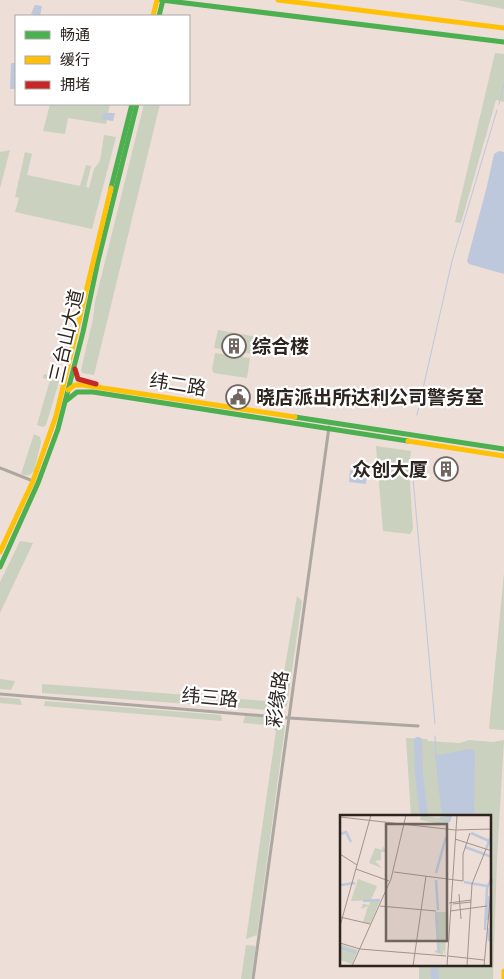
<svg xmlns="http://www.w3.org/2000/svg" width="504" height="979" font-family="'Zilla Slab','Noto Sans SC',serif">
<rect width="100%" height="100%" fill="#edded7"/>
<g fill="#cad1be">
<path d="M458 0H504V9Z"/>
<path d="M495 53 504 54V102L496 100 461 223 455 222Z"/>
<path d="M50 104H110L106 124 68 118 65 134 43 131Z"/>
<path d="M144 104H160L94 375 82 373 81 370 93 319 95 302Z"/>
<path d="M104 135 116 137 92 229 15 212 19 198 15 197 25 152 32 154 27 175 80 186 86 165 91 166 86 187 89 188 94 169 100 161Z"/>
<path d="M10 150 0 188V152Z"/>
<path d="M218 330 257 337 254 354 214 348Z"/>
<path d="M215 353 250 358 247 378 214 373 212 370Z"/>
<path d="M44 374 60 378 46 425 43 427 37 425 50 380 43 378Z"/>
<path d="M34 434 40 437 41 442 34 471C30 476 27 476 21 474Z"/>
<path d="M376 446 411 451 409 470 413 529 410 534 383 531Z"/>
<path d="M20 541 33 543 0 613V582Z"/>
<path d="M504 573V730L489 729Z"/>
<path d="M297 596 302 601 287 705 282 711 42 693V684L279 702Z"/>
<path d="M0 679 15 681 11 690 0 689Z"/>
<path d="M0 697 20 699 22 705 0 703Z"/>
<path d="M45 701 221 715 222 721 44 706Z"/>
<path d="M245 716C257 717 281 714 285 727L257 935 246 939 276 731 267 725 243 723Z"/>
<path d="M406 738 427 739 428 741 460 743 469 740 493 742 504 740 497 858 493 979H419V965H490V816H411Z"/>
<path d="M246 945 256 946 251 979H241Z"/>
</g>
<g fill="#bdc8dd">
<path d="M35 5 42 6 40 16 31 14Z"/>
<path d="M12 63H16V89H10L11 64Z"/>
<path d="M104 113H115L113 121 101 119Z"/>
<path d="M499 151 504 152V274L469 264 467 261 487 186 494 154Z"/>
<path d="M350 470 367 472 366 484 349 482Z"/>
<path d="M469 749 473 750 475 752 474 816H442L435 756Z"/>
</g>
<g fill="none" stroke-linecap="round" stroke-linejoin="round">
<g stroke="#bdc8dd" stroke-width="1">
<path d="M499 104 504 83"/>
<path d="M417 415 452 261 497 110"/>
<path d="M412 467 435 724"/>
<path d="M435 736 436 756"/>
</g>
<g stroke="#bdc8dd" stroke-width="8">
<path d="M418 741 419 774 424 816"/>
<path d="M434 965 435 979"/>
</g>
<g stroke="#ada7a1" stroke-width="3">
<path d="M0 468 33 481"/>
<path d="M0 694 289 718 418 726"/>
<path d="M253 979 329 427"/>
</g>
<g stroke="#4caf50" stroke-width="5">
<path d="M161 0 504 42"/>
<path d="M159 16 163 0"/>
<path d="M111 188 132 104"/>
<path d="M67 400 77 392H93L408 441"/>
<path d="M295 417 504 449"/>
<path d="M0 567 38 483 58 429 83 332 98 261 137 104"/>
</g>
<g stroke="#ffc107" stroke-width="5">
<path d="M278 0 504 28"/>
<path d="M153 16 157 0"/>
<path d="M68 390 75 385H83L295 417"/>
<path d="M408 441 504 456"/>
<path d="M0 552 33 481 56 416 111 188"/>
<path d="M504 971V979"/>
</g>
<path stroke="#c62828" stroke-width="5" d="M75 369 78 379 96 384"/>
</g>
<defs>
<g id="building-ring" transform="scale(1.25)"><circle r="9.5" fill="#fff" stroke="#71655f" stroke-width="1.5"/><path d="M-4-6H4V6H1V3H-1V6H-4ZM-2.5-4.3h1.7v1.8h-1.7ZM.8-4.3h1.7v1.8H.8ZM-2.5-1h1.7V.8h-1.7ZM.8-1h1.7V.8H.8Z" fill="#71655f"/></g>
<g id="civic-ring" transform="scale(1.25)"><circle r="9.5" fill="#fff" stroke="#71655f" stroke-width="1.5"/><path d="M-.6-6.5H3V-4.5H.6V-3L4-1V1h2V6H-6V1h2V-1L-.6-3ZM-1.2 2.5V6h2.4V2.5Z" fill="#71655f"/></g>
</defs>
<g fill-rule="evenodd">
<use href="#building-ring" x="234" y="346"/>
<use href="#civic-ring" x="238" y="397"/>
<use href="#building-ring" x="446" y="469"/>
</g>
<g text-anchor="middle" stroke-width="4.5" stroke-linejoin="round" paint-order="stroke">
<g font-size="19" fill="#2e241f" stroke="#fff">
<text transform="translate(66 336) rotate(-77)" y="7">三台山大道</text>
<text transform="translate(178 384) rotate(9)" y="7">纬二路</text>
<text transform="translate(210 697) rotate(5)" y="7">纬三路</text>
<text transform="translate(277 699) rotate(-82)" y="7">彩缘路</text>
</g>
<g font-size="19" font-weight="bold" fill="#2e241f" stroke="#fff" text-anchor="start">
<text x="252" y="353">综合楼</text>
<text x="256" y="404">晓店派出所达利公司警务室</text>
<text x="428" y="476" text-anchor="end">众创大厦</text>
</g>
</g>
<g transform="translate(340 815)">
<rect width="151" height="151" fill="#edded7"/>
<path d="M81 0 97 3 111 0 107 10 80 5ZM43 31 46 37H41V45L35 46 42 53 29 48 35 33 42 35ZM18 64 37 71 31 85 11 86ZM26 86H40L30 109 23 107 28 91 21 94 23 89 29 90 30 87ZM95 97H107L105 140 103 134V140L94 137 97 135ZM0 129 18 135 12 149 0 145Z" fill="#cad1be"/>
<path fill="none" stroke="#bdc8dd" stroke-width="2.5" d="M100 3 109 6 111 0M131 18 149 26M0 19 6 17 11 27M125 32 152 42M146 34 152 19M96 58 106 22M96 65 98 95M124 67 147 71M0 70 15 68M23 86 40 85M96 98 99 138M147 105 148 81M148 113 149 125H152M145 115 147 73 152 62M0 133 16 137"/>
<path fill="none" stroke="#a1948d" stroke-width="1" d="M0 2 115 15 152 14M115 24 152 36M0 39 17 50M16 54 49 66M54 57 123 66V39L130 18M119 79 121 104M109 88 131 85M113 89 131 87M40 91 96 96M110 96 147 91M0 102 30 109M0 111 31 0M0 128 20 134 106 141M108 141 144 145M12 151 51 64 66 0M73 151 86 61M107 151 117 0M127 151 132 69 146 34M144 151 152 64"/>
<path fill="#71655f" fill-opacity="0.15" stroke="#71655f" stroke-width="2.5" d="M46 9H107V126H46Z"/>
<rect width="151" height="151" fill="none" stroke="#2e241f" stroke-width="2.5"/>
</g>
<rect x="15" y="15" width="175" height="90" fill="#ffffff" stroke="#aba7a5"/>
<rect x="25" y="31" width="25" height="8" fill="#4caf50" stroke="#aba7a5"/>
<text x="60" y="40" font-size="15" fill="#2e241f">畅通</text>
<rect x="25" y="56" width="25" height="8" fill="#ffc107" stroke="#aba7a5"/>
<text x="60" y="65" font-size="15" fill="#2e241f">缓行</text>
<rect x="25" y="81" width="25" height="8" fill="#c62828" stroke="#aba7a5"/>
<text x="60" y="90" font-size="15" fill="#2e241f">拥堵</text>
</svg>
